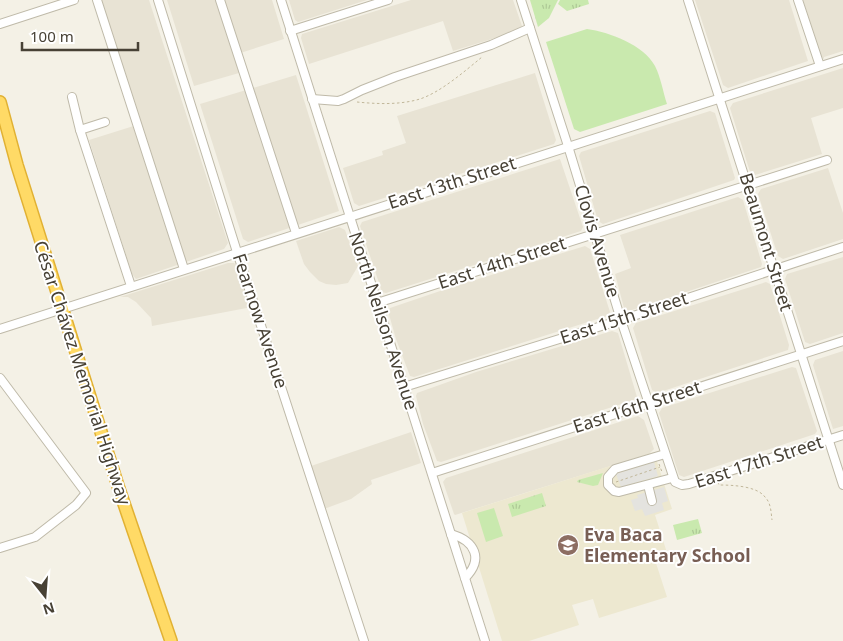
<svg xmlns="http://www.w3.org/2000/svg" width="843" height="641" font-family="'Noto Sans',sans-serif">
<defs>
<pattern id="grass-tufts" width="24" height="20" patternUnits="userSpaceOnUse" patternTransform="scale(1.25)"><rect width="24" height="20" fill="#c9e9ae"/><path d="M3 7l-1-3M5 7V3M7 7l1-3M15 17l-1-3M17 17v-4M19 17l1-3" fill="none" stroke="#aec996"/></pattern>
</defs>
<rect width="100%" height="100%" fill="#f4f1e6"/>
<g fill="#e8e3d4">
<path d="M101 0H149L228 243 224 249 136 279 132 274 89 140 140 124Z"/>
<path d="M167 0H272L284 39 234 55 239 73 194 86Z"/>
<path d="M289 0H367L298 22 295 20Z"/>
<path d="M411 0H513L522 26 508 34 453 51 443 21 309 64 301 38 302 34Z"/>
<path d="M695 0H789L808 61 728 88 723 85Z"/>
<path d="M803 0H843V51L824 57V59L821 56Z"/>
<path d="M843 68V108L811 118 822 154 755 175 750 172 730 108 733 103Z"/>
<path d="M535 73 556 140 554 144 359 206 354 203 343 168 383 155 382 151 406 143 397 116Z"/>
<path d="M296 75 339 211 248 242 243 239 200 104Z"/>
<path d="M710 111 715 113 735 178 734 180 603 224 598 221 579 156 581 152Z"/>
<path d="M560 159 583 227 581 231 386 293 382 292 360 226 362 222Z"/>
<path d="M828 168 843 213V239L783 259 778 256 758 194 761 189Z"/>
<path d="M738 197 743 200 762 264 761 267 629 311 624 308 615 274 631 268 620 235Z"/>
<path d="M339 227 345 230 358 266 348 283 336 285 326 284 319 281 310 272 304 264 296 241Z"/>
<path d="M585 246 590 249 610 312 607 316 414 377 410 376 396 339 388 311 390 308 449 288Z"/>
<path d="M843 257V333L810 344 805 342 785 279 787 274Z"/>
<path d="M228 263H234L238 267 252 307 152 326 151 318 136 302 128 297H120Z"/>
<path d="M766 282 770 284 789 345 788 350 657 393 652 390 633 328 636 323Z"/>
<path d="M612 331 618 333 637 397 634 400 441 462 437 461 423 424 416 396 417 393 476 372Z"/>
<path d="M843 351V426L833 429 813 365 815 360Z"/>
<path d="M792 367 796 368 817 431 815 434 684 477 679 475 659 413 662 408Z"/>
<path d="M638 416 644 420 654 449 649 454 455 515 454 514 443 482 446 478Z"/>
<path d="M411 432 421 463 371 480 372 484 351 499 324 509 311 466Z"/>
</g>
<path fill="#ede8d0" d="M654 452 672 509 655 515 668 556 655 560 667 597 599 618 593 599 572 605 579 625 529 641H502L462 513Z"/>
<g fill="url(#grass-tufts)">
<path d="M530 0H558L549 18 538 27Z"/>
<path d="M560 0H588L589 4 567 11 558 4Z"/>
<path d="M603 473 598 485 593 486 577 482 578 480Z"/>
<path d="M542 493 546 506 512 517 508 504Z"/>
<path d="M698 519 702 533 677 540 673 525Z"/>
</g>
<g fill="#c9e9ae">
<path d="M587 29C609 32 644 45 655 66 661 78 663 92 667 104L580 132 574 129 546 42Z"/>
<path d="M494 508 503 536 486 542 477 513Z"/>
</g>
<g fill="#e4e3df">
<path d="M654 462 658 476 621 487 616 474Z"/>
<path d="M664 487 668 501 662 503 664 510 645 516 642 509 635 511 631 500 638 498 637 495Z"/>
</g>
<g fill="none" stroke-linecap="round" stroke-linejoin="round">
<g stroke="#bfbaa9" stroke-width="10">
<g id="minor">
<path d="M97 0 184 269"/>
<path d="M158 0 237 252 364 641"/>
<path d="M220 0 296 233"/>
<path d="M281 0 485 641"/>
<path d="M521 0 568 146 621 320 675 482 682 485 689 484 843 435"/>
<path d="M688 0 843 485"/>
<path d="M798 0 820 66"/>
<path d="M0 24 74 0"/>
<path d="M290 31 388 0"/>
<path d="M72 97 80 130 131 286"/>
<path d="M312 99 338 101 344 99 362 90 395 77 491 45 530 28"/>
<path d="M80 130 105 122"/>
<path d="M377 303 827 160"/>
<path d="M0 329 843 59"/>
<path d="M0 378 86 493 76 505 35 537 0 548"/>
<path d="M404 387 621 320 843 247"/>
<path d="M665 454 615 469 608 477V485L614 491 619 492 672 478"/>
<path d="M432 473 843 341"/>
<path d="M648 485 652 501"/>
<path d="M451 534C475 541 484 559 465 578"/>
</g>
</g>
<g stroke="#e1b133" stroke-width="14">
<path id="highway" d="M0 102 17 165 119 489 171 641"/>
</g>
<g stroke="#c1b79a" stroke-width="1" stroke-dasharray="2.5 2.5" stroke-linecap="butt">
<path d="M357 102C377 104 400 105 420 99 441 92 465 71 482 57"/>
<path d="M659 464 662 472"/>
<path d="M616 482 660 467"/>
<path d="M718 482 719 485C732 485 757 486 765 497 771 503 771 512 772 520"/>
</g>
<use href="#minor" stroke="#fff" stroke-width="8"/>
<use href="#highway" stroke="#ffda66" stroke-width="11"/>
</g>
<defs>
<g id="school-disc" transform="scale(1.125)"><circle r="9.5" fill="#8d6e63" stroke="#fff"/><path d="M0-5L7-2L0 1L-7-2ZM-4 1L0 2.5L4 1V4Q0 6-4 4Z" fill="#fff"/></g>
</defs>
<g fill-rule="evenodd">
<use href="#school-disc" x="568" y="545"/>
</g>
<g text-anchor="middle" stroke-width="4" stroke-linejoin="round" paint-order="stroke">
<g font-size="18" fill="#474135" stroke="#fff">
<text transform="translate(452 183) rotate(-18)" y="6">East 13th Street</text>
<text transform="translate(597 241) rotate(73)" y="6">Clovis Avenue</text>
<text transform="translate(766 242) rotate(73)" y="6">Beaumont Street</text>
<text transform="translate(502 263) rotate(-18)" y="6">East 14th Street</text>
<text transform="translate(624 318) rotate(-18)" y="6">East 15th Street</text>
<text transform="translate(260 321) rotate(72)" y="6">Fearnow Avenue</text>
<text transform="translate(383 321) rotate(72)" y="6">North Neilson Avenue</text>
<text transform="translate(82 373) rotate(72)" y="6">César Chávez Memorial Highway</text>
<text transform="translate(637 407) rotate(-18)" y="6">East 16th Street</text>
<text transform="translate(759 462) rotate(-18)" y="6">East 17th Street</text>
</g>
<g font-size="18" font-weight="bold" fill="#785e54" stroke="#fff" text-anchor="start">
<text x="584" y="541">Eva Baca<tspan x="584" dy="21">Elementary School</tspan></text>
</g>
</g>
<g transform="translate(45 596) rotate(163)" stroke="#ffffff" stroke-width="4" paint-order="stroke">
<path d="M0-4L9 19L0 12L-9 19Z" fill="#474135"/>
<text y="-8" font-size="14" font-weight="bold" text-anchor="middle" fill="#474135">N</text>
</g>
<path d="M22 42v8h116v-8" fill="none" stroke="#474135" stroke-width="2.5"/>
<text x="30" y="42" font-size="15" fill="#474135" stroke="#ffffff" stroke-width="4" paint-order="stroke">100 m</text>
</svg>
